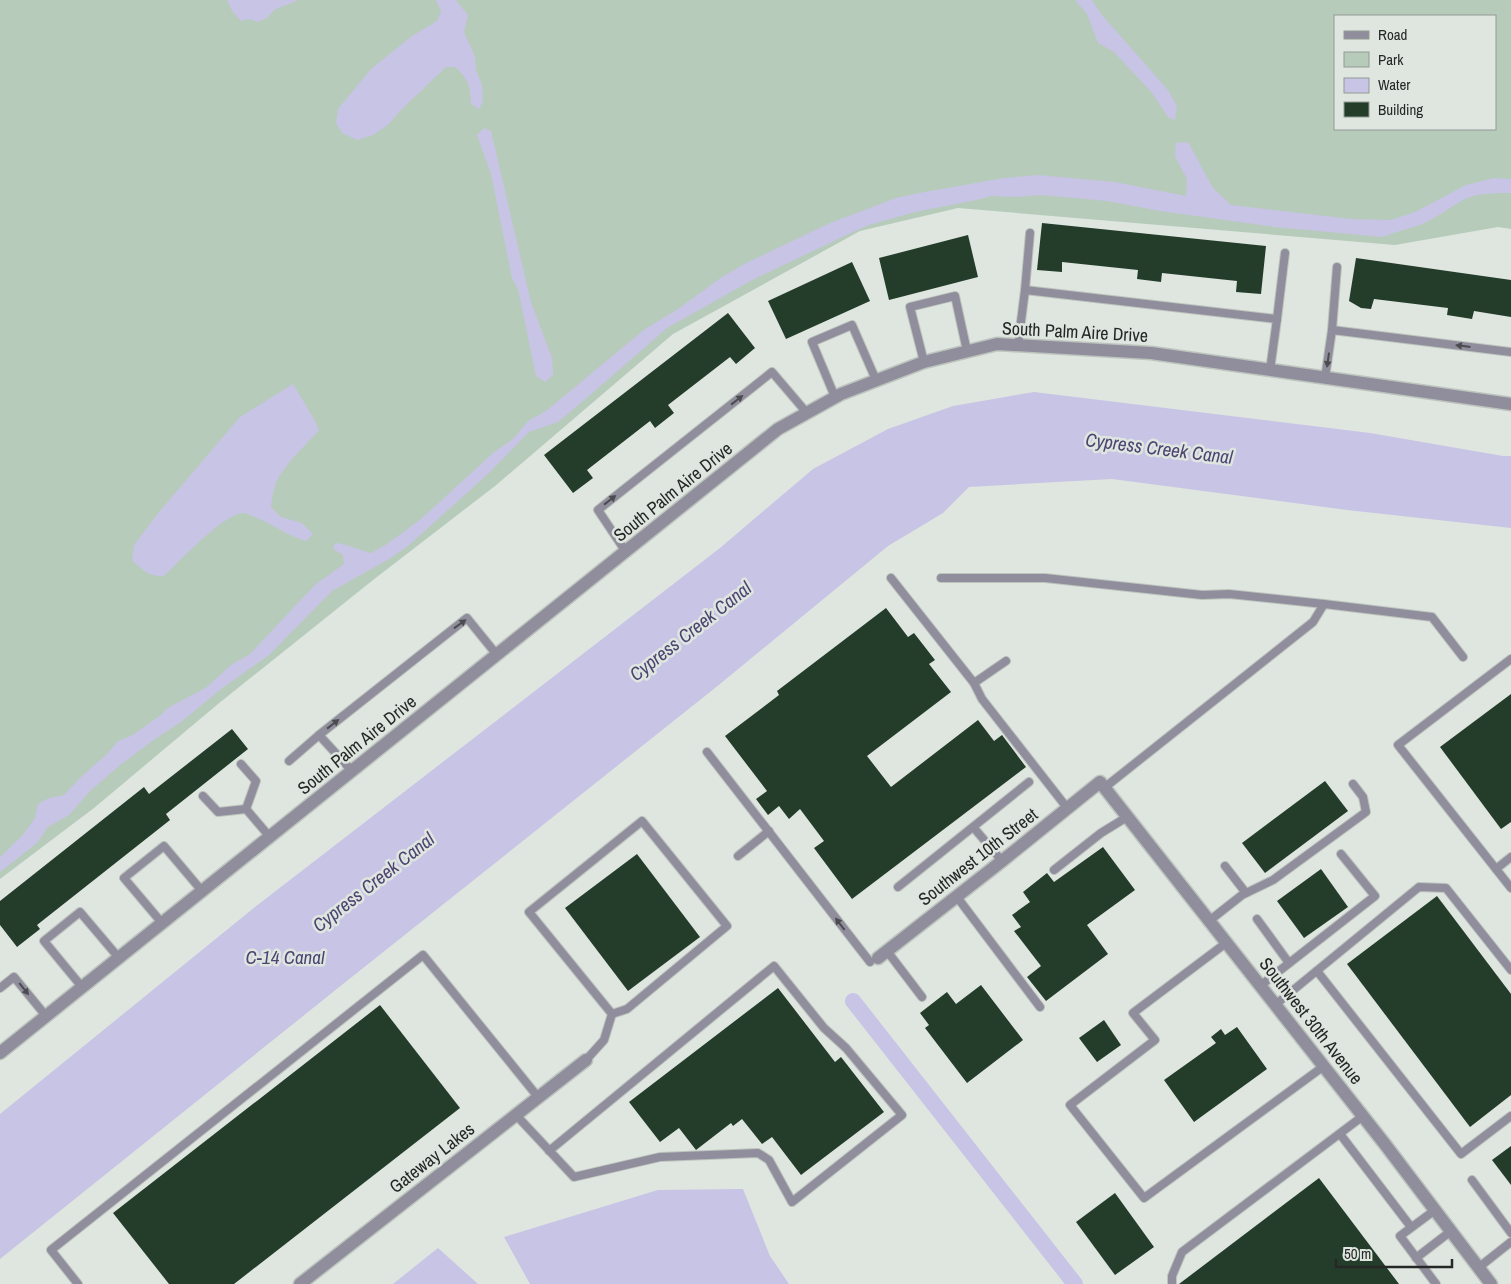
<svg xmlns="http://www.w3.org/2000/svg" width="1511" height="1284" font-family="'Archivo Narrow',sans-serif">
<rect width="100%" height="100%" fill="#dee6df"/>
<path fill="#b6cbba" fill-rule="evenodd" d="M0 0H1511V229L1498 227 1395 245 958 208 860 231 673 334 495 486 373 580 218 704 94 808 0 879ZM1335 16H1495V129H1335Z"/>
<g fill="#c8c4e5">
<path d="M227 0H298L274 10 267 18 257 22 251 19 241 21 232 11Z"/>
<path d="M436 0H456L468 15 464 32 475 57 476 70 482 85 483 101 479 109 471 104C470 85 469 80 455 67H446L401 110 388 125 373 135 357 140 342 133 336 123 338 109 371 69 412 36 437 21 441 11Z"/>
<path d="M1075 0H1092L1101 14 1168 90 1177 106 1175 120 1168 117 1152 93 1114 52 1098 43 1087 14Z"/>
<path d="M484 128 491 131 531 302 552 358 553 375 545 382 536 376 518 289 512 278 491 174 477 135Z"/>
<path d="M1188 142 1213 188 1231 205 1351 219 1391 220 1415 212 1466 185 1494 178 1511 179V193C1501 193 1482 193 1473 196 1454 202 1440 217 1422 224 1409 229 1395 232 1382 237L1275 227 1160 211 1107 201 1041 195 1015 197 992 196 972 201 915 212 869 225 853 232 754 279 667 328 596 390 558 422 529 432 490 472 408 546 389 559 332 591 269 655 221 689 181 722 152 741 119 766 89 792 69 815 48 827 37 843 0 872V857L22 836 35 818 38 804 49 798 64 795 82 776 107 754 118 741 133 735 162 714 166 709 207 687 232 664 249 655 296 605 316 584 344 564 343 555 333 549 335 543C348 544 358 550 371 553L387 544 421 519 494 452 513 439 528 421 546 411 645 329 678 309 722 277 746 263 830 223 896 198 919 193 1004 178 1038 175 1115 182 1186 196 1187 179 1175 156 1176 143Z"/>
<path d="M293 384 314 419 319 430C306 445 283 466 276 483 273 491 272 499 271 507L281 517 302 523 313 534 306 541C288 536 272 524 255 517 252 516 247 513 244 513 225 512 179 562 164 576 149 577 143 570 132 560L134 545 159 512 240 417Z"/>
<path d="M1034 392 1370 433 1503 456H1511V528L1347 510 1112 479 969 487 943 513 888 546 715 688 338 988 0 1259V1114L255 907 720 548 813 469 888 429 953 406Z"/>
<path d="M743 1189 770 1256 789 1284H530L504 1237 658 1190Z"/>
<path d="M438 1248 478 1284H393Z"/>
</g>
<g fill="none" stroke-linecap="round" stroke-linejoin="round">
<path stroke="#c8c4e5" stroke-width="16" d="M853 1001 1075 1284"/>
</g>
<g fill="#243d2b">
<path d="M1042 223 1266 246 1261 294 1236 292 1237 281 1162 273 1161 282 1137 279 1138 270 1062 262V272L1037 270Z"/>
<path d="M968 235 978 277 889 300 879 258Z"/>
<path d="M1356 258 1511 280V317L1474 311 1472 319 1447 315 1448 308 1374 299 1371 309 1361 308 1349 301Z"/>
<path d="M852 262 870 301 786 339 768 301Z"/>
<path d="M728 313 755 348 736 364 730 357 668 405 674 413 655 428 650 421 587 470 593 478 573 493 544 455Z"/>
<path d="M886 608 908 637 914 633 935 660 929 664 951 692 867 756 891 787 978 720 994 741 1002 735 1026 767 852 899 814 848 824 841 800 809 789 819 779 806 768 815 756 799 767 791 725 736 779 695 777 691Z"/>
<path d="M1511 694V822L1501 829 1440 747Z"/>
<path d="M232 729 248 749 166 814 170 820 37 925 40 929 17 947 0 925V901L144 787 149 794Z"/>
<path d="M1325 781 1348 811 1265 873 1242 843Z"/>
<path d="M1103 847 1135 890 1087 925 1108 954 1046 1001 1027 977 1041 966 1014 931 1021 927 1012 915 1030 902 1023 892 1047 873 1054 882Z"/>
<path d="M637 854 700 937 628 991 565 908Z"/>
<path d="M1321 869 1348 907 1304 938 1277 901Z"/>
<path d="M1437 896 1511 994V1095L1470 1127 1347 964Z"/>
<path d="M981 985 1023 1040 967 1083 925 1028 929 1025 920 1013 947 992 956 1004Z"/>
<path d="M778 988 835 1062 841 1057 884 1112 801 1175 772 1137 762 1144 742 1119 733 1126 731 1123 696 1150 679 1128 660 1142 629 1102Z"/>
<path d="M380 1005 460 1108 234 1284H169L113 1213Z"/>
<path d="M1104 1020 1121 1045 1097 1062 1079 1038Z"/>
<path d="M1237 1027 1267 1069 1194 1122 1164 1080 1216 1043 1211 1037 1221 1029 1225 1035Z"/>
<path d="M1511 1146V1185L1492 1160Z"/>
<path d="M1319 1178 1399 1284H1179Z"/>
<path d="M1115 1193 1154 1247 1115 1275 1076 1222Z"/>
</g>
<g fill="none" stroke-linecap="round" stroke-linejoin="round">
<g stroke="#bdc4be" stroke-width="10">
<g id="service">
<path d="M1025 290 1030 233"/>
<path d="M1277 319 1285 253"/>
<path d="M1332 330 1337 267"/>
<path d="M1018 345 1025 290 1277 319 1270 370"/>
<path d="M924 362 910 307 955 296 967 351"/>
<path d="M1325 378 1332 330 1511 352"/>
<path d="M835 397 812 342 852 325 876 380"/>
<path d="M626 552 598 510 772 372 807 413"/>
<path d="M891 578 974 683 1006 661"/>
<path d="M941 578H1045L1202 595 1229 594 1324 604 1432 617 1463 657"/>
<path d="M974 683 982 699 1068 809"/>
<path d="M707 752 870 962"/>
<path d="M289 761 319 735"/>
<path d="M241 764 256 781 246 809"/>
<path d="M352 771 319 735 467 618 497 655"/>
<path d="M1104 788 1313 622 1324 604"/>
<path d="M203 796 218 812 246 809 270 837"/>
<path d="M974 828 1002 861"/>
<path d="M738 856 769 831"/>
<path d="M1511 857 1496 869 1511 888"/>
<path d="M1225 866 1246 893"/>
<path d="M1496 869 1398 745 1511 659"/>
<path d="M1054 870 1101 833 1127 817"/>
<path d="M898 887 1029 782"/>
<path d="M957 897 1040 1007"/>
<path d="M1257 919 1289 963"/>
<path d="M1209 921 1242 895 1273 880 1366 812 1363 797 1353 784"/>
<path d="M162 923 124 878 164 846 202 891"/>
<path d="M1226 943 1133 1013 1155 1040 1070 1105 1144 1198 1324 1066"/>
<path d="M887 951 922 997"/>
<path d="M1317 971 1461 1154 1511 1116"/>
<path d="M1260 986 1375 896 1341 854"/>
<path d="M82 987 44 941 80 912 119 958"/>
<path d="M0 988 14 977 46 1016"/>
<path d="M1275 1005 1419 887 1446 888 1511 970"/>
<path d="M586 1060 604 1040 612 1014 529 912 642 821 727 926 627 1009 612 1014"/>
<path d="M516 1115 574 1177 660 1157 758 1153 769 1160 792 1202 902 1115 846 1048 824 1028 774 966 549 1151"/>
<path d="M1340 1134 1411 1227"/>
<path d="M1472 1180 1511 1233"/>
<path d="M1435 1210 1400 1236 1436 1284"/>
<path d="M1416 1258 1451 1231"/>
<path d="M1478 1268 1511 1242"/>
<path d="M78 1284 51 1250 423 955 538 1097"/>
<path d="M1172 1284V1276L1182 1252 1363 1116"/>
</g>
</g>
<g stroke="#bdc4be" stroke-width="15">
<g id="minor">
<path d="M878 958 1002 861 1100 782 1384 1143 1491 1284"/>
<path d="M0 1053 778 429 841 394 924 362 997 344 1151 353 1511 404"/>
<path d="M300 1284 586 1060"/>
</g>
</g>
<use href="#service" stroke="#908e9c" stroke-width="8"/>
<use href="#minor" stroke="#908e9c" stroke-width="12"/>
</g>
<defs><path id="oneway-solid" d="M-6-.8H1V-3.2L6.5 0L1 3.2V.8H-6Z" transform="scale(1.25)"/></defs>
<g fill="#4a4c4f">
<use href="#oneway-solid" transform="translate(1463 346) rotate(-173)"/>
<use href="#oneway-solid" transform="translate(1328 360) rotate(98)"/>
<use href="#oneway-solid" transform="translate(737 400) rotate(-38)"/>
<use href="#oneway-solid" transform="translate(610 500) rotate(-38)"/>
<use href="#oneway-solid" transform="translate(460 624) rotate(-36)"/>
<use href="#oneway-solid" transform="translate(333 724) rotate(-38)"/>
<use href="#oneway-solid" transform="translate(840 924) rotate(-128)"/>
<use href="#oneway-solid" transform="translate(24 989) rotate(51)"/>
</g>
<g text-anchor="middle" stroke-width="5" stroke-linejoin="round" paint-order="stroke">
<g font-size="18" fill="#252826" stroke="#dee6df">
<text transform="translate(1075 332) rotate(3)" y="6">South Palm Aire Drive</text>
<text transform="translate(673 492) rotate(-39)" y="6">South Palm Aire Drive</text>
<text transform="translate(357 745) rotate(-39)" y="6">South Palm Aire Drive</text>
<text transform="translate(978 857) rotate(-38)" y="6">Southwest 10th Street</text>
<text transform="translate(1311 1021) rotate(52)" y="6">Southwest 30th Avenue</text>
<text transform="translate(432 1158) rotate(-38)" y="6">Gateway Lakes</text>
</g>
<g font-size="19" font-style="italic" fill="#4c4472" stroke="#dee6df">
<text transform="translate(1159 448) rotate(7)" y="7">Cypress Creek Canal</text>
<text transform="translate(690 631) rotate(-38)" y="7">Cypress Creek Canal</text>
<text transform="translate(373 882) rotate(-38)" y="7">Cypress Creek Canal</text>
<text x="285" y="964">C-14 Canal</text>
</g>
</g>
<rect x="1334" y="15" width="162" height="115" fill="#dee6df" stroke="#949a95"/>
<rect x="1344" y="31" width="25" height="8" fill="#908e9c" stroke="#949a95"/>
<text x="1378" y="40" font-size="15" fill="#252826">Road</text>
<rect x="1344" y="52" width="25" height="15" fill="#b6cbba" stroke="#949a95"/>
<text x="1378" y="65" font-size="15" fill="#252826">Park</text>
<rect x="1344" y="78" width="25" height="15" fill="#c8c4e5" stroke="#949a95"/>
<text x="1378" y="90" font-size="15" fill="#252826">Water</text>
<rect x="1344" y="102" width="25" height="15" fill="#243d2b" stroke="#949a95"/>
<text x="1378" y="115" font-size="15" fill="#252826">Building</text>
<path d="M1336 1259v8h116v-8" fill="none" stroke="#252826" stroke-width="2.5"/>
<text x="1344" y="1259" font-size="15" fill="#252826" stroke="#dee6df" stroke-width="4" paint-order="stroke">50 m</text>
</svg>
